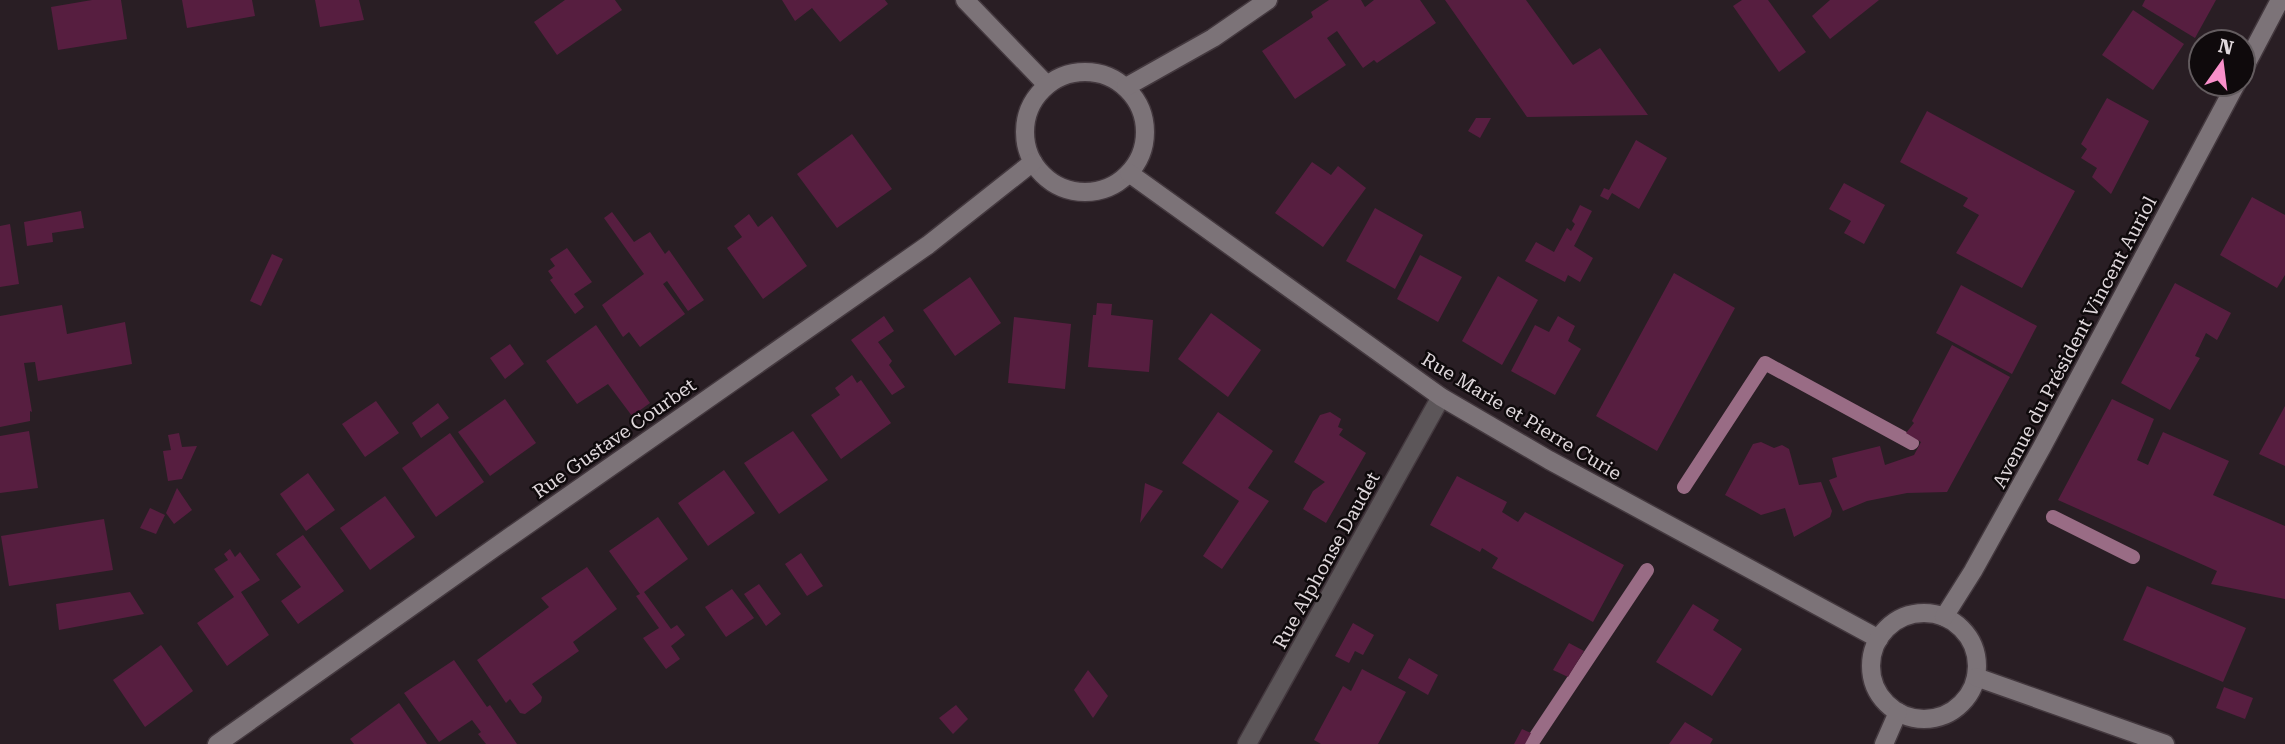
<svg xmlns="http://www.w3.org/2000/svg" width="2285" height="744" font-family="'Roboto Serif',serif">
<rect width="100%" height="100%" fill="#291e24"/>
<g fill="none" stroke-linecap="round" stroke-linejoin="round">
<g stroke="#996c85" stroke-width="14">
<path d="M1684 487 1765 363 1912 443"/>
<path d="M2053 517 2133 557"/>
<path d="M1531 744 1647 570"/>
</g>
</g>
<g fill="#571e40">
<path d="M92 0H121L127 39 58 50 51 7Z"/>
<path d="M182 0H252L255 16 187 28Z"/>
<path d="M315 0H359L364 20 320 27Z"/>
<path d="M565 0H615L622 10 557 55 534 22Z"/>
<path d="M782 0H885L888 4 840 42 812 8 795 21Z"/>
<path d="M1329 0H1361L1365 7 1374 0H1420L1436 23 1377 63 1374 60 1363 68 1337 31 1327 38 1346 65 1295 99 1262 51 1313 17 1311 12Z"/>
<path d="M1445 0H1526L1573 65 1600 48 1648 115 1527 117Z"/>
<path d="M1742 0H1768L1806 52 1779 72 1733 6Z"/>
<path d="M1830 0H1879L1830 39 1812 16Z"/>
<path d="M2145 0H2216L2195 38 2142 6Z"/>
<path d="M2133 10 2184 44 2153 90 2102 55Z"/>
<path d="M2107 98 2149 121 2111 194 2092 177 2097 168 2081 158 2087 149 2081 144Z"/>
<path d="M1927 111 2075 191 2022 288 1956 253 1979 215 1963 206 1968 198 1900 162Z"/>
<path d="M1476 118H1491L1480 138 1468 131Z"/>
<path d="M852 134 892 189 837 228 797 174Z"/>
<path d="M1636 140 1667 158 1639 209 1612 193 1608 200 1600 196 1604 188 1609 190Z"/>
<path d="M1312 162 1331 175 1338 166 1366 188 1323 247 1275 213Z"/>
<path d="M1844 183 1885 205 1864 244 1844 233 1851 221 1829 209Z"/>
<path d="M2252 197 2285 215V275L2277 288 2220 255Z"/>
<path d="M1580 205 1592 211 1574 246 1593 258 1580 282 1568 275 1565 282 1525 261 1536 242 1554 252 1567 228 1571 231 1575 224 1572 221Z"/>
<path d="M1375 208 1423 235 1395 289 1346 261Z"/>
<path d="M81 211 84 228 52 233 53 242 27 246 24 222Z"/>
<path d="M612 212 634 242 650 232 665 254 669 250 704 300 688 311 667 281 663 284 685 314 640 347 629 332 623 337 602 305 644 274 604 218Z"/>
<path d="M749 214 758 227 772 216 807 266 763 299 727 248 742 237 734 226Z"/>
<path d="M10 224 19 284 0 287V226Z"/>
<path d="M567 248 592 282 574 294 584 307 575 314 550 280 553 278 548 271 555 266 550 259Z"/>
<path d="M272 254 283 259 261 306 250 301Z"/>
<path d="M1420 255 1462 277 1438 322 1397 299Z"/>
<path d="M1674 273 1735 308 1657 451 1596 416Z"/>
<path d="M1498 276 1538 300 1502 365 1462 341Z"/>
<path d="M970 277 1001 323 955 356 923 310Z"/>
<path d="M2175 283 2231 313 2217 340 2206 333 2195 356 2200 358 2170 410 2121 383Z"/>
<path d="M1961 285 2037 326 2012 374 1936 333Z"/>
<path d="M1097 303 1112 304 1111 315 1153 320 1149 372 1088 367 1093 315H1096Z"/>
<path d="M62 305 67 334 125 322 132 364 38 381 35 362 24 363 32 412 30 411V421L0 427V316Z"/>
<path d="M1211 313 1261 350 1228 397 1178 359Z"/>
<path d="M884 316 894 331 878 342 892 361 889 365 905 387 892 395 851 340Z"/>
<path d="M1558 316 1575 326 1568 341 1581 349 1555 395 1511 371 1535 325 1549 332Z"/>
<path d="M1014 317 1071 324 1065 389 1008 383Z"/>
<path d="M596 325 650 403 632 416 608 384 577 404 546 361Z"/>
<path d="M510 344 524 364 505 379 490 358Z"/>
<path d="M1952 345 2010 377 1947 492 1907 493 1867 501 1843 511 1829 480 1837 477 1832 458 1880 446 1885 465 1914 455 1921 442 1906 433 1914 423 1912 421Z"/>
<path d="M852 375 857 383 861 380 891 423 841 459 811 415 840 395 835 388Z"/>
<path d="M505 399 536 443 490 476 458 432Z"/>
<path d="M2112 399 2154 419 2137 460 2148 465 2163 432 2229 461 2213 495 2285 526V599L2211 584 2217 571 2058 500Z"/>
<path d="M376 401 399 433 365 457 342 424Z"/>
<path d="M438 403 449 418 421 438 412 423Z"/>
<path d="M2285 406V466L2259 454Z"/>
<path d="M1218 412 1273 451 1248 488 1269 501 1222 569 1203 556 1239 501 1182 463Z"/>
<path d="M1330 412 1341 419 1338 427 1343 429 1339 435 1366 453 1326 523 1303 509 1313 491 1325 482 1294 462 1320 415Z"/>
<path d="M29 431 38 488 0 493V436Z"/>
<path d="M793 431 828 480 779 514 744 463Z"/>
<path d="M179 433 182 447 197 446 182 479 168 481 163 451 171 450 168 435Z"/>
<path d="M450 433 484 482 436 517 402 468Z"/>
<path d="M1761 442 1774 448 1782 445 1789 449 1799 485 1821 482 1832 511 1830 517 1794 537 1785 508 1761 515 1725 495 1753 444Z"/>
<path d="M724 470 755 513 708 546 678 503Z"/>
<path d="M308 473 335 510 306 531 280 494Z"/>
<path d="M1457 476 1507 502 1502 512 1518 522 1525 512 1624 565 1593 622 1492 568 1498 558 1482 548 1480 552 1430 525Z"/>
<path d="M1145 483 1163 491 1140 523Z"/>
<path d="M177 488 192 510 174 524 166 513Z"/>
<path d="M385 496 415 537 370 570 340 528Z"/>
<path d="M150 508 165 515 156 534 140 528Z"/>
<path d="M658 517 688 559 644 592 671 629 677 625 685 635 671 646 680 659 666 669 643 638 659 628 636 596 640 594 609 551Z"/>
<path d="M104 519 113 570 9 586 1 536Z"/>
<path d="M303 535 344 591 298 624 281 601 301 587 276 554Z"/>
<path d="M230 549 235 557 240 552 260 580 241 592 269 635 227 666 197 623 234 597 214 569 228 560 224 554Z"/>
<path d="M801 553 823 586 807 596 785 564Z"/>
<path d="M587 567 617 609 573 642 579 651 532 684 542 697 541 702 525 714 520 713 510 699 506 703 477 660 549 607 541 598Z"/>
<path d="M759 584 781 614 766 626 744 594Z"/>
<path d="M2147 586 2246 628 2223 682 2123 640Z"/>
<path d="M732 589 754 618 726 637 705 607Z"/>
<path d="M130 592 144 614 59 630 56 604Z"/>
<path d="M1693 604 1719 620 1713 630 1742 649 1712 696 1656 662Z"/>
<path d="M1353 623 1374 635 1363 655 1355 651 1349 663 1335 656Z"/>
<path d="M1569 643 1584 651 1568 677 1553 670Z"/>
<path d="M161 645 193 691 145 727 113 680Z"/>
<path d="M1409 658 1438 675 1428 695 1398 678Z"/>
<path d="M454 660 487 707 490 705 517 744H486L478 734 481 732 472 720 439 742 404 693Z"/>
<path d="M1362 669 1406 692 1378 744H1321L1314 740 1343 686 1351 691Z"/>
<path d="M1088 670 1108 696 1093 718 1074 690Z"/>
<path d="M2224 687 2253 698 2245 719 2216 708Z"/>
<path d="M399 703 427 744H354L350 739Z"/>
<path d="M956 705 968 719 953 734 939 718Z"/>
<path d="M1685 722 1713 739 1710 744H1669Z"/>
<path d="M1522 729 1531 733 1525 744H1514Z"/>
</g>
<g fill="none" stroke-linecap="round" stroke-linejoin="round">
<g stroke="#43383e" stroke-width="21">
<path id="street" d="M1247 744 1441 397"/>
</g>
<g stroke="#43383e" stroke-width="21">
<g id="secondary">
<path d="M965 0 1047 85"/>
<path d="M2243 70 2280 0"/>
<circle cx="1085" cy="132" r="60"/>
<path d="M1126 87 1213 38 1268 0"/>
<path d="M1129 173 1441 397 1549 460 1879 639"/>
<circle cx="1924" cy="666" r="53"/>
<path d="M1944 617 1973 571 2042 447 2236 84"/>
<path d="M1976 677 2165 744"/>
<path d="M217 744 494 548 928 245 1033 162"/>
<path d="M1884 744 1898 712"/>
</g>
</g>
<use href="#street" stroke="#5c5659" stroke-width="18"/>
<use href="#secondary" stroke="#7c7378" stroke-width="18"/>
</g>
<g text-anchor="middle" stroke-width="5" stroke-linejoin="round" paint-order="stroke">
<g font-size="19" fill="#e0d8dc" stroke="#0f0a0c">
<text transform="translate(2074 342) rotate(-62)" y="7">Avenue du Président Vincent Auriol</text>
<text transform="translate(1522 416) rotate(31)" y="7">Rue Marie et Pierre Curie</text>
<text transform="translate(614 438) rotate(-35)" y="7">Rue Gustave Courbet</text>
<text transform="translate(1326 560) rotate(-61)" y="7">Rue Alphonse Daudet</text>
</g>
</g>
<g transform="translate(2222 63) rotate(14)"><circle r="33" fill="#0f0a0c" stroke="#635c5f" stroke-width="2"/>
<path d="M0-5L12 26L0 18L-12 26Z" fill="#f98fca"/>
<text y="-10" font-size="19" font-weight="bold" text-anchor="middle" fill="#e0d8dc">N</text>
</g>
</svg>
